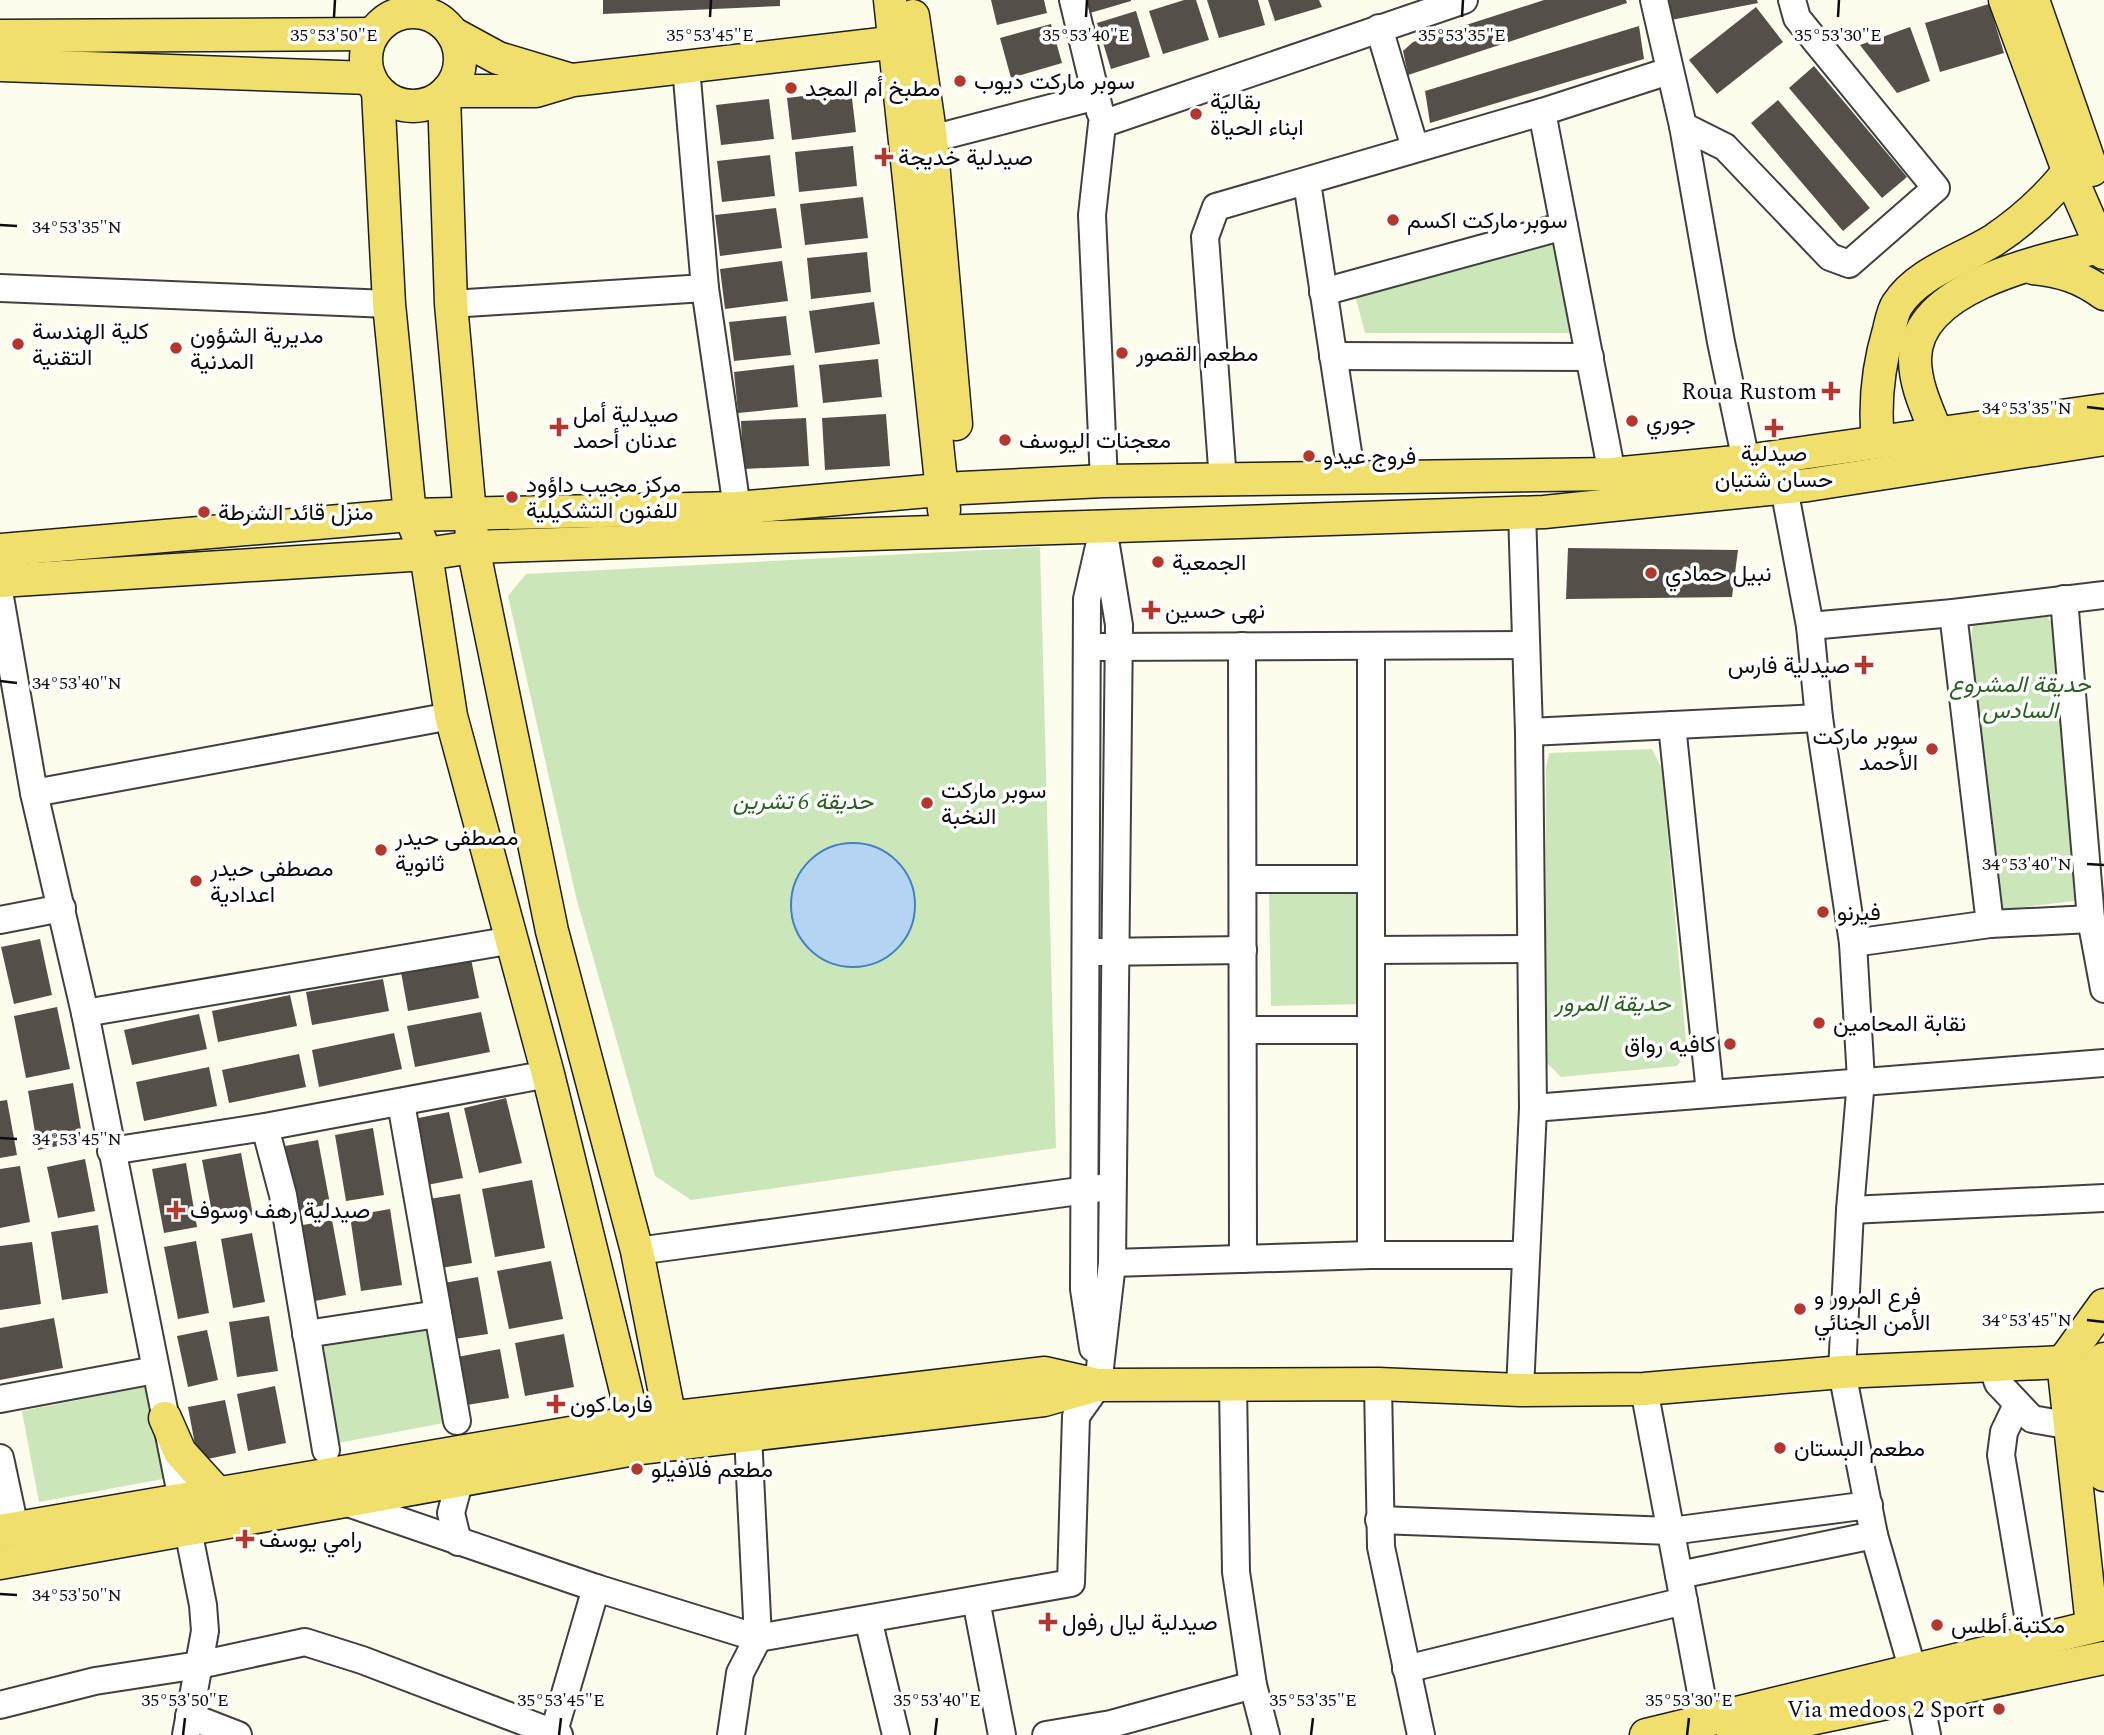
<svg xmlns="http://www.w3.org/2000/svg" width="2104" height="1735" font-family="Spectral,Vazirmatn,serif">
<rect width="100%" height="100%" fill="#fefded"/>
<g fill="#cbe6b9">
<path d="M1558 236 1577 333H1365L1354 291Z"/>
<path d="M1040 547 1056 1148 691 1200 655 1176 576 897 508 596 526 574Z"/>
<path d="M2047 617 2055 626 2082 900 1999 910 1971 639 1973 624Z"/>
<path d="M1652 749 1662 769 1687 1053 1677 1066 1561 1077 1545 1061 1546 768 1549 753Z"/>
<path d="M1363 890 1365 1004 1271 1006 1269 892Z"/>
<path d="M431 1327 449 1422 333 1444 316 1348Z"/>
<path d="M151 1386 168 1478 39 1502 22 1411Z"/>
</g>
<circle fill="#b5d4f2" stroke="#4080c5" stroke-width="2" cx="853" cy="905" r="62"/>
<g fill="#554f4a">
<path d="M603 0H780V6L603 14Z"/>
<path d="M991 0H1044L1047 13 997 25Z"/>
<path d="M1087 0H1131V1L1090 13Z"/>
<path d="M1184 0H1196L1209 40 1163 54 1149 11Z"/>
<path d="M1207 0H1258L1265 25 1219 38Z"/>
<path d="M1268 0H1319L1322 7 1275 21Z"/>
<path d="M1544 0H1626L1627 3 1408 75 1403 51 1413 42Z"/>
<path d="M1667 0H1757L1758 3 1671 20Z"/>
<path d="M1989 4 2004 53 1940 72 1925 23Z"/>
<path d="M1756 7 1783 42 1717 94 1689 60Z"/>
<path d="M1136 11 1150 57 1111 69 1097 23Z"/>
<path d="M1051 24 1062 63 1011 78 1000 38Z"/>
<path d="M1639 26 1644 59 1430 123 1425 91Z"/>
<path d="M1910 27 1930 81 1897 93 1860 45Z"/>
<path d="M1814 66 1907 177 1882 198 1789 88Z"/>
<path d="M851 90 856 132 792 140 787 98Z"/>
<path d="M769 99 774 139 721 145 716 105Z"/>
<path d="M1778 100 1870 208 1843 231 1751 123Z"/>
<path d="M853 146 857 186 799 192 795 152Z"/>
<path d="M770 155 775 196 722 202 717 161Z"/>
<path d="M863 197 868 238 805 245 800 204Z"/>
<path d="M776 208 782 248 720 256 715 215Z"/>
<path d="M867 252 871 292 811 299 807 258Z"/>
<path d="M782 261 788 301 725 309 720 269Z"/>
<path d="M874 302 880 344 815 353 809 311Z"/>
<path d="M786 316 791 355 734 361 729 322Z"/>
<path d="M878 359 882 397 823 403 819 365Z"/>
<path d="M794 365 798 407 738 413 734 372Z"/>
<path d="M886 414 890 466 825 470 822 418Z"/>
<path d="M806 418 809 466 743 469 741 421Z"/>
<path d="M1568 548 1738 550 1732 597 1566 599Z"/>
<path d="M40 939 52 995 14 1004 1 947Z"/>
<path d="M471 959 479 998 408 1011 401 972Z"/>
<path d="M383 979 389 1011 312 1025 306 992Z"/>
<path d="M290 995 297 1026 218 1042 212 1011Z"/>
<path d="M57 1007 70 1069 26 1078 14 1016Z"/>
<path d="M481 1012 490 1052 415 1067 407 1026Z"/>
<path d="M199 1014 207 1049 132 1065 124 1030Z"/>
<path d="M394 1033 402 1069 319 1087 312 1050Z"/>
<path d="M299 1054 306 1087 229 1103 222 1070Z"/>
<path d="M209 1067 217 1106 144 1121 136 1082Z"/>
<path d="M73 1083 83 1141 38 1150 28 1091Z"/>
<path d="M506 1098 522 1163 479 1173 464 1108Z"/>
<path d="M7 1100 17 1155 0 1158V1101Z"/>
<path d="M449 1112 463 1178 427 1185 413 1119Z"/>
<path d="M373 1128 384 1195 346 1201 335 1135Z"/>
<path d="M318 1140 330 1204 296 1211 285 1146Z"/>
<path d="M241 1153 253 1215 214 1223 202 1160Z"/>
<path d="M85 1159 95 1211 58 1218 47 1167Z"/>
<path d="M186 1163 197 1227 164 1233 152 1169Z"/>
<path d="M20 1166 30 1222 0 1228V1169Z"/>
<path d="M532 1180 545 1248 495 1257 482 1189Z"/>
<path d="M460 1194 472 1263 441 1268 429 1199Z"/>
<path d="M390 1209 402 1285 361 1291 350 1216Z"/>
<path d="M332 1220 346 1295 310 1302 297 1226Z"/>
<path d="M98 1225 108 1293 62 1300 51 1232Z"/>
<path d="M252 1233 265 1302 233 1308 221 1239Z"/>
<path d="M196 1241 209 1313 178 1319 164 1247Z"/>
<path d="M32 1242 41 1304 0 1310V1246Z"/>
<path d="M551 1261 563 1319 509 1329 497 1271Z"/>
<path d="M478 1277 488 1334 454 1339 444 1283Z"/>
<path d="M269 1316 278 1371 237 1377 229 1322Z"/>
<path d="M54 1318 63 1368 0 1380V1328Z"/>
<path d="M207 1330 218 1380 188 1387 177 1336Z"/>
<path d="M564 1334 574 1387 525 1396 515 1343Z"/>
<path d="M500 1349 509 1398 467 1405 457 1357Z"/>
<path d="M275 1386 286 1443 248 1451 237 1394Z"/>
<path d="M225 1400 236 1453 198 1461 188 1407Z"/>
</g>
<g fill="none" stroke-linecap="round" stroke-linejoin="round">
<g stroke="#404040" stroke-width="30">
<g id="minor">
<path d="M1073 0 1100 112"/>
<path d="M1654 0 1683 126 1721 342 1746 461"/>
<path d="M1379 28 1415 148"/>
<path d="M686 67 705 288 737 508"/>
<path d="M1542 112 1612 474"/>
<path d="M1683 126 1725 147 1830 257 1849 264 1936 188 1797 18 1792 0"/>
<path d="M931 139 1097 96"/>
<path d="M1307 182 1352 479"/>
<path d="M0 288 389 304"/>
<path d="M1323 292 1564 226"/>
<path d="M451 304 705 288"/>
<path d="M1333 356 1590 357"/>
<path d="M1104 481 1092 215 1102 124 1464 0"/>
<path d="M1223 481 1205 237 1216 207 1542 112 1669 71"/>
<path d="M1784 488 1810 626 1819 718 1853 943 1861 1080 1850 1210 1842 1372 1874 1535 1913 1671"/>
<path d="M0 597 34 793 85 1013 203 1605 205 1631 186 1735"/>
<path d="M2064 599 2091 919 2104 989"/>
<path d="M1953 613 1990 924"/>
<path d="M1810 626 1953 613 2104 595"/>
<path d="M1242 646 1243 1259"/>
<path d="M1101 647 1526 645"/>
<path d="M1672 725 1710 1093"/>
<path d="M1529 732 1819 718"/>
<path d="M34 793 451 716"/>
<path d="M1243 879H1371"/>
<path d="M0 920 62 908"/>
<path d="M1853 943 1990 924 2091 919"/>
<path d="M1371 950 1531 949"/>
<path d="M1098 952 1243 950"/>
<path d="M85 1013 513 940"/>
<path d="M1243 1030H1371"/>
<path d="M401 1103 457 1421"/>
<path d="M1533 1108 2104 1063"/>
<path d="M265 1127 283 1195 326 1450"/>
<path d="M111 1151 265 1127 548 1074"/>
<path d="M1850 1210 2104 1198"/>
<path d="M637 1251 1101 1188"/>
<path d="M1371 1255V646"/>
<path d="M1112 1263 1371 1255H1526"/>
<path d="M306 1334 438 1314"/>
<path d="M1093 1348 1084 1289 1087 599 1100 542"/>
<path d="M1992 1366 1998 1383 2032 1419 2072 1426"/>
<path d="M1378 1384 1381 1547 1421 1735"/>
<path d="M1233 1386 1236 1572 1253 1685 1266 1735"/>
<path d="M1644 1389 1706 1719"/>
<path d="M1520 1390 1533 1108 1529 732 1522 512"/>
<path d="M0 1399 155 1370"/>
<path d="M2017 1405 2004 1432 2001 1455 2032 1639"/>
<path d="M0 1458 15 1528"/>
<path d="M339 1500 596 1588 758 1638 1071 1583 1076 1416 1098 1385 1112 1263 1119 625 1103 527"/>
<path d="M1379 1520 1671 1531 1869 1505"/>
<path d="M458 1542 451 1513 460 1479"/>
<path d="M1679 1575 1874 1535"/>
<path d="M976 1600 1002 1735"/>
<path d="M868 1619 896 1735"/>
<path d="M1406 1669 1684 1601"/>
<path d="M1919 1695 1927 1735"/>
<path d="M0 1705 95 1681 199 1665 305 1642 362 1660 559 1735"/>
<path d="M189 1716 238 1735"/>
<path d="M553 1735 596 1588"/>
<path d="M731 1735 740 1673 758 1638 748 1435"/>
<path d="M1046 1735 1111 1724 1253 1685"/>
</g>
</g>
<g stroke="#1e1e1e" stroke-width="35">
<g id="major">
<path d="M890 0 944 510"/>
<path d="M2005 0 2069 173 2104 253"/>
<path d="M2033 0 2092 170"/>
<circle cx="413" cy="59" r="47"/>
<path d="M913 16 931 139 956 424"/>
<path d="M452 33 498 58 568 79"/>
<path d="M0 36 373 34"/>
<path d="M0 65 370 78"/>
<path d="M378 91 389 304 410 515 426 554 451 716 548 1074 640 1448"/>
<path d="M447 91H536L573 80 915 40"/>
<path d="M444 95 451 304 473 547 552 931 637 1251 675 1444"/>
<path d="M2033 268C2061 271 2081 277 2104 294"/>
<path d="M1878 441C1874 402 1878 367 1889 330 1891 322 1893 311 1897 305 1918 272 1962 260 1994 240 2030 216 2059 187 2084 151"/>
<path d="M1943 450C1933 420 1915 391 1915 359 1915 284 2049 259 2104 246"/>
<path d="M0 550 410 515 737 508 962 488 1104 481 1612 474 1746 461 2104 410"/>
<path d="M0 581 426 554 473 547 1544 512 1808 485 2104 439"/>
<path d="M2104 1359 2090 1379 2104 1475"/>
<path d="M165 1418 180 1452 219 1495"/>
<path d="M0 1531 634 1422 1045 1373 1098 1385 1378 1384 1520 1390 1644 1389 1842 1372 2063 1362 2090 1379"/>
<path d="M0 1563 640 1448 1044 1400 1093 1386"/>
<path d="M2092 1625 2063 1362 2104 1305"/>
<path d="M1646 1735 2104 1624"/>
<path d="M1733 1735 2104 1658"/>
</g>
</g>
<use href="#minor" stroke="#fff" stroke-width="26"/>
<use href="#major" stroke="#f0e06b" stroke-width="32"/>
</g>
<path fill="none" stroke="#0d0d0d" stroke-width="2.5" d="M334 17 335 0M710 17 711 0M1086 17 1087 0M1462 17 1463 0M1838 17 1839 0M0 225 17 226M2087 407 2104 409M0 681 17 683M2087 864 2104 865M0 1138 17 1139M2087 1320 2104 1322M0 1594 17 1595M183 1735 185 1718M559 1735 561 1718M935 1735 937 1718M1311 1735 1313 1718M1687 1735 1689 1718"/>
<g fill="#b4372d" stroke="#fff" stroke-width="2.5">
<circle cx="960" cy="81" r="7"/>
<circle cx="791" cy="88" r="7"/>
<circle cx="1196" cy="114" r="7"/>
<path d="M880.5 146.5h7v7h7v7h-7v7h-7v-7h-7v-7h7z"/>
<circle cx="1393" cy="220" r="7"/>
<circle cx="18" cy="344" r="7"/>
<circle cx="176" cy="348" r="7"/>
<circle cx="1122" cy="353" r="7"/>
<path d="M1827.5 380.5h7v7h7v7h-7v7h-7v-7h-7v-7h7z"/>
<circle cx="1632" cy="421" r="7"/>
<path d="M555.5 416.5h7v7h7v7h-7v7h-7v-7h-7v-7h7z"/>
<path d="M1770.5 417.5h7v7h7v7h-7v7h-7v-7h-7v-7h7z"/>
<circle cx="1005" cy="440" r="7"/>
<circle cx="1309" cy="456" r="7"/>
<circle cx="512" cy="497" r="7"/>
<circle cx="204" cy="512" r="7"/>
<circle cx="1158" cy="562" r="7"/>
<circle cx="1651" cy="573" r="7"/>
<path d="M1147.5 599.5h7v7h7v7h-7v7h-7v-7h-7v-7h7z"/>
<path d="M1860.5 654.5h7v7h7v7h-7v7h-7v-7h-7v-7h7z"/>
<circle cx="1932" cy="749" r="7"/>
<circle cx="927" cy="803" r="7"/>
<circle cx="381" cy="850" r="7"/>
<circle cx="196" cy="881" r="7"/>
<circle cx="1823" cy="912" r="7"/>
<circle cx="1819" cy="1023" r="7"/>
<circle cx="1730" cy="1044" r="7"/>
<path d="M172.5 1199.5h7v7h7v7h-7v7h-7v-7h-7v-7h7z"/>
<circle cx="1800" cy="1309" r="7"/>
<path d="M552.5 1393.5h7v7h7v7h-7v7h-7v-7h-7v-7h7z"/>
<circle cx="1780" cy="1448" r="7"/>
<circle cx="637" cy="1469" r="7"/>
<path d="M241.5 1528.5h7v7h7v7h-7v7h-7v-7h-7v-7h7z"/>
<path d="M1044.5 1611.5h7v7h7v7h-7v7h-7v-7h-7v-7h7z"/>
<circle cx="1937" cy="1625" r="7"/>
<circle cx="1999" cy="1709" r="7"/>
</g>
<g text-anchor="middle" stroke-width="7" stroke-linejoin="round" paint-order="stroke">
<g font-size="23" fill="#0d0d0d" stroke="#fff" text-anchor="start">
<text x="974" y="89">سوبر ماركت ديوب</text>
<text x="805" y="96">مطبخ أم المجد</text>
<text x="1210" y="109">بقالية<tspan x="1210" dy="26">ابناء الحياة</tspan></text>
<text x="898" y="165">صيدلية خديجة</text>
<text x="1407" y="228">سوبر ماركت اكسم</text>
<text x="32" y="339">كلية الهندسة<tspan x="32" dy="26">التقنية</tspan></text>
<text x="190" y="343">مديرية الشؤون<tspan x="190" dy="26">المدنية</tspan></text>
<text x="1136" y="361">مطعم القصور</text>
<text x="1817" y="399" text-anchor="end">Roua Rustom</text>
<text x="573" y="422">صيدلية أمل<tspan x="573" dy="26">عدنان أحمد</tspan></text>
<text x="1646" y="429">جوري</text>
<text x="1019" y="448">معجنات اليوسف</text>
<text x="1774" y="461" text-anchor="middle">صيدلية<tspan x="1774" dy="26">حسان شتيان</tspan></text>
<text x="1323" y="464">فروج عيدو</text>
<text x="526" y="492">مركز مجيب داؤود<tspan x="526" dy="26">للفنون التشكيلية</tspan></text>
<text x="218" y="520">منزل قائد الشرطة</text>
<text x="1172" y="570">الجمعية</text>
<text x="1665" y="581">نبيل حمادي</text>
<text x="1165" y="618">نهى حسين</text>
<text x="1850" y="673" text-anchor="end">صيدلية فارس</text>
<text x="1918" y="744" text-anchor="end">سوبر ماركت<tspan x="1918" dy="26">الأحمد</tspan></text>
<text x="941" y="798">سوبر ماركت<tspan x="941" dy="26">النخبة</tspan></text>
<text x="395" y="845">مصطفى حيدر<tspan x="395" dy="26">ثانوية</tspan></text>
<text x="210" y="876">مصطفى حيدر<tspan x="210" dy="26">اعدادية</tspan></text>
<text x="1837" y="920">فيرنو</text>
<text x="1833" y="1031">نقابة المحامين</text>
<text x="1716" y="1052" text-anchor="end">كافيه رواق</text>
<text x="190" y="1218">صيدلية رهف وسوف</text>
<text x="1814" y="1304">فرع المرور و<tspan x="1814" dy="26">الأمن الجنائي</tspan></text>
<text x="570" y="1412">فارما كون</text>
<text x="1794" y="1456">مطعم البستان</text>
<text x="651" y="1477">مطعم فلافيلو</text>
<text x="259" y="1547">رامي يوسف</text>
<text x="1062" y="1630">صيدلية ليال رفول</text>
<text x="1951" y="1633">مكتبة أطلس</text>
<text x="1985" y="1717" text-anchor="end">Via medoos 2 Sport</text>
</g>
<g font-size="23" font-style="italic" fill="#276021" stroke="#fff">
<text x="2020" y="692">حديقة المشروع<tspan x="2020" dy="26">السادس</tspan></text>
<text x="803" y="809">حديقة 6 تشرين</text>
<text x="1613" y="1011">حديقة المرور</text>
</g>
</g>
<g font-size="18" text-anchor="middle" fill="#0d0d0d" stroke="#fff" stroke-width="7" stroke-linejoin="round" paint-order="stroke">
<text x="334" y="41">35°53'50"E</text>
<text x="710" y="41">35°53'45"E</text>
<text x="1086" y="41">35°53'40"E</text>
<text x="1462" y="41">35°53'35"E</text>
<text x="1838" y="41">35°53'30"E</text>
<text x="77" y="233">34°53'35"N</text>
<text x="2027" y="414">34°53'35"N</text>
<text x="77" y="689">34°53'40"N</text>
<text x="2027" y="870">34°53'40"N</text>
<text x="77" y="1145">34°53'45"N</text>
<text x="2027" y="1326">34°53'45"N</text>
<text x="77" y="1601">34°53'50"N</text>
<text x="185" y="1706">35°53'50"E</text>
<text x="561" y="1706">35°53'45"E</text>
<text x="937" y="1706">35°53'40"E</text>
<text x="1313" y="1706">35°53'35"E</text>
<text x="1689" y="1706">35°53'30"E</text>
</g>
</svg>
